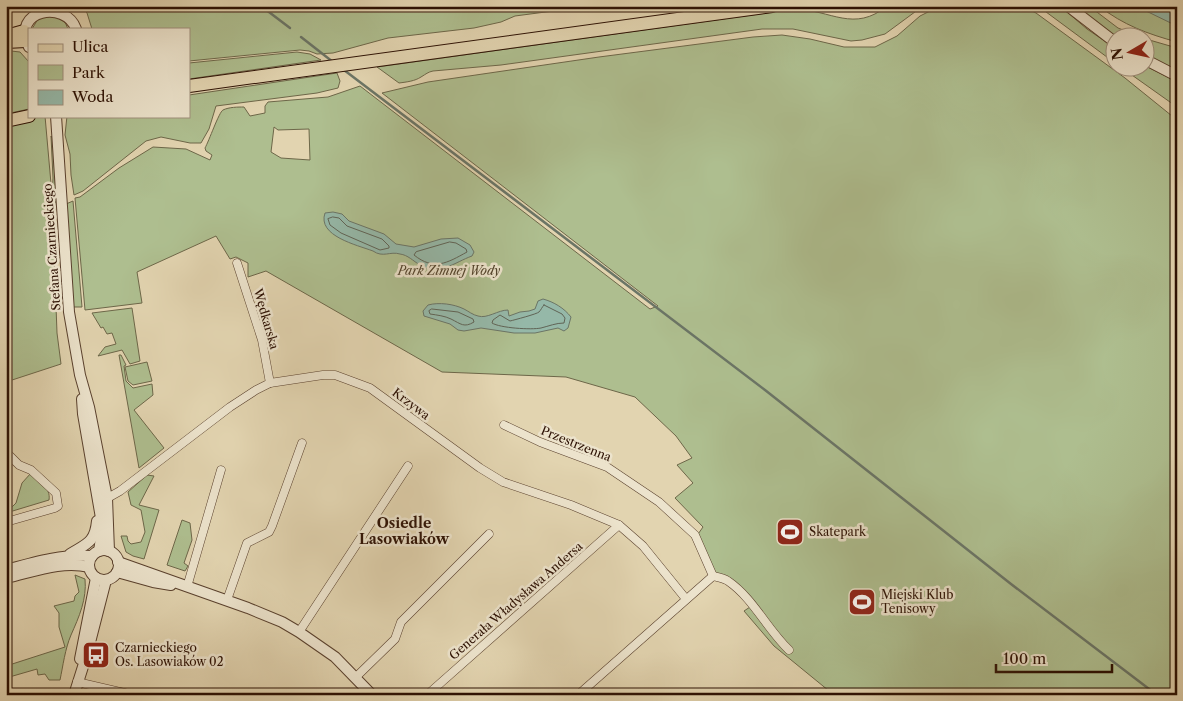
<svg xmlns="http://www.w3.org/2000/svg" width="1183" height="701" font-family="'Libre Caslon Text',serif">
<rect width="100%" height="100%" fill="#e2d4b0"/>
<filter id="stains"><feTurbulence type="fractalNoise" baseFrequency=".004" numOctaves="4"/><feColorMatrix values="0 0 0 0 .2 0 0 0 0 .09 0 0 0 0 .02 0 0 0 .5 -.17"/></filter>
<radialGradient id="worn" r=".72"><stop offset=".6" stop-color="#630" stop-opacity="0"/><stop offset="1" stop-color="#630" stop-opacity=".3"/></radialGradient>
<g fill="#aebe8f" stroke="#6d6749" fill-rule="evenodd">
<path d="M81 6H591L515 16 501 22 474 28 388 38 333 53 317 54 309 51 300 50 189 61V29H92L87 13Z"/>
<path d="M887 6H923L885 34 862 40 851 41 793 29H762L501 65 433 71C428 72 426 74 421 77 415 81 407 82 399 83L377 67 795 9C831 10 854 33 887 6Z"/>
<path d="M940 6H1022L1036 13 1125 78 1177 120V695H834L774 646 744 611 753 605 727 580 713 576 696 537 703 527 675 498 693 483 677 465 692 458 676 436 635 397 566 377 442 372 266 271 248 277V263L236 257 230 259 216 236 137 272 142 303 85 310 75 198 80 197 119 168 153 147 186 149 210 160 212 155 206 151 205 148C209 141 219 112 223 110 229 107 238 107 244 107L250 116 265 113V106L268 102 328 97 360 86 650 309 658 306 382 93 428 82 599 57 753 37 782 35 810 39 844 47H875L897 36 920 16ZM274 127 278 130 309 129 310 160 281 158 271 152Z"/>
<path d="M1038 6H1060L1087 29 1115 48V63Z"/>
<path d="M1075 6H1089L1118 28 1141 37 1116 38Z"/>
<path d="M1099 6H1177V42C1148 34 1123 25 1099 6Z"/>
<path d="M52 15 65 22 68 29H32L38 19Z"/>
<path d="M1146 39 1177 48V71L1146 55Z"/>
<path d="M10 45 11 51 20 52 29 62V109L6 114V46Z"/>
<path d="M297 52 310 54 321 60 189 79V63Z"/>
<path d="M1146 66 1177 82V107L1122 68H1146Z"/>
<path d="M337 73 340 81 338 88 317 93 216 106 209 129 201 143H190L161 137 146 141 83 191 74 195 71 175 70 154 65 135 67 116H189V95Z"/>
<path d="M30 116H45L52 195 53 178 51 136 53 139 56 196 54 224H53L57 333 61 364 6 382V123Z"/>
<path d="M73 201 82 307H73L66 204Z"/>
<path d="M132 308 140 361 130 364 122 350 98 356 105 347 116 344 112 333 107 334 103 327 101 328 92 313Z"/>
<path d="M119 355H121L126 365 124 366 126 381 133 388 152 384 153 395 134 410 164 448 139 468Z"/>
<path d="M147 362 152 381 133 385 128 381 125 367Z"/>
<path d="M31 473C39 480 51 488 49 500L6 513 16 503 22 483Z"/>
<path d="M147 475 154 476 139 505 159 510 144 559 133 556 126 552 121 536H127L128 541 131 544 141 542 145 532 141 510 131 505 128 492Z"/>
<path d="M182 520 190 523 192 540 184 563 188 566 185 571 167 565Z"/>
<path d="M75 575 85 579C87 599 79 617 71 635 65 649 63 666 60 680H49L45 674 38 675 37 669 6 678V666L65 647 59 627V613L54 606 74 601 75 596 79 592Z"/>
</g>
<g fill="#95b8a8" stroke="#6b7566">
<path d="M1145 6H1177V26L1144 10Z"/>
<path d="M333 212 342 214 349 221 384 234 396 244 414 247 441 239 458 238 470 245 474 252 472 256C455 262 438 277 420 265 413 261 408 255 400 254 390 251 383 258 373 251 357 245 317 236 325 213Z"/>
<path d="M543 299C554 302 564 308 571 317L568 328 564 331 558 328 535 333H514L481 328 464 331 458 330 450 324 424 316 423 311 428 305C439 302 454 304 464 309 468 311 473 315 478 316 487 319 498 310 508 310L509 316 520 312 529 311 535 309 538 301Z"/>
</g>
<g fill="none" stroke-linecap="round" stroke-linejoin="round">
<g stroke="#606456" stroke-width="1">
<path d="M333 217 339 218 347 226 382 239 389 246V248L380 250 341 233 330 225 328 219Z"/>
<path d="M450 242 456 243 466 249 467 252C447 263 434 271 414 255L416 252Z"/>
<path d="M544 305 562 314 565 318 564 323C556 323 549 326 541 328 531 330 500 328 492 323L493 320 500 315 510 321C514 320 537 314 539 312 541 310 542 307 544 305Z"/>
<path d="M432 309 458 312 473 319 474 322C464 328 461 324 451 319 445 316 437 315 430 314L429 311Z"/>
</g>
<g stroke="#6b7566" stroke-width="2.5">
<path d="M261 6 290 28"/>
<path d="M301 37 333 62"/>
<path d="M344 70 765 390 1011 584 1157 695"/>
</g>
<g stroke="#5a412e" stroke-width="9">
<g id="minor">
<path d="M237 263 262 340 270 383"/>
<path d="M504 425 540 442 607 467 659 502 695 535 713 576"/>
<path d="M6 452 19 465 31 470 56 493 58 506 55 508 6 522"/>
<path d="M104 500 120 491 230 407 256 390 270 383 323 375H335L370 388 480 468 503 482 571 505 619 525 643 546 686 599"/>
<path d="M713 576C718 577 724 578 728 581 753 598 767 629 789 650"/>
<path d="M187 587 221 470"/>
<path d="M227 600 247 543 269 532 272 526 302 443"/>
<path d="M299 632 408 466"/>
<path d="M356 677 395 639 401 622 489 534"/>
<path d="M77 682 133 695"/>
<path d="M427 695 619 525"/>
<path d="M578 695 713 576"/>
</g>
</g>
<g stroke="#5a412e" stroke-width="12">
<g id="tertiary">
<path d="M1068 6 1116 43"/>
<path d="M29 47C10 9 66 0 76 29"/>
<path d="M1146 60 1177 76"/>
<path d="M56 116 69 312 80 375 89 407 107 498 109 551"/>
<path d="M82 399 83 414 101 518V538L99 551"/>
<circle cx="104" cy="565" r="15"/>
<path d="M70 554C86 544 95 543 97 521"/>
<path d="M118 562 248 608 282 622 299 632 335 657 372 695"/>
<path d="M6 570C35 562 62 554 92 556"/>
<path d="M117 572 153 582 171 585"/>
<path d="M6 578C33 572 62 560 89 567"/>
<path d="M80 659 96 578"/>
<path d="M74 695 87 654 106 580"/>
</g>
</g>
<g stroke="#2c1003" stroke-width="14">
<g id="primary">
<path d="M6 36 24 31"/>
<path d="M6 42 26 41"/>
<path d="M189 86 772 6"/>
<path d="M6 121 29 116"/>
</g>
</g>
<use href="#minor" stroke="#ece3cc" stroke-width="8"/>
<use href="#tertiary" stroke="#ece3cc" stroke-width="10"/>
<use href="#primary" stroke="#e2d4b0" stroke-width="12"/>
</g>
<defs>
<g id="stadium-square" transform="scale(1.4375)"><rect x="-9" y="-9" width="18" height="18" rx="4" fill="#8f2418" stroke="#ece3cc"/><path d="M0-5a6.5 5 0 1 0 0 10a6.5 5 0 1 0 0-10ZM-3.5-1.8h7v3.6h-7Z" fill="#fff"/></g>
<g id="bus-square" transform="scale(1.4375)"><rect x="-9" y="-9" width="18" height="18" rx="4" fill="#8f2418" stroke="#ece3cc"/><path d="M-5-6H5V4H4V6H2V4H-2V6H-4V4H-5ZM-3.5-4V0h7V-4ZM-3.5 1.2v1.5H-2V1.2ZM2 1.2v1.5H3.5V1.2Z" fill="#fff"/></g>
</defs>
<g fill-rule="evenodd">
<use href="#stadium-square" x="790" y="532"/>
<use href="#stadium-square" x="862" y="602"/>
<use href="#bus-square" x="96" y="655"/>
</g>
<g text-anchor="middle" stroke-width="5" stroke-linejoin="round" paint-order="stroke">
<g font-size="12" fill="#2c1003" stroke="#ece3cc">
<text transform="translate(52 247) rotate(-94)" y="4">Stefana Czarnieckiego</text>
<text transform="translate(266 319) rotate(74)" y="4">Wędkarska</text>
<text transform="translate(411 404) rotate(37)" y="4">Krzywa</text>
<text transform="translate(576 444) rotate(22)" y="4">Przestrzenna</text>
<text transform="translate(516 601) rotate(-41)" y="4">Generała Władysława Andersa</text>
</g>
<g font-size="12" font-style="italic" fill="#53442d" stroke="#ece3cc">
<text x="449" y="275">Park Zimnej Wody</text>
</g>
<g font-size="12" fill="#2c1003" stroke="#ece3cc" text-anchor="start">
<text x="809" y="536">Skatepark</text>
<text x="881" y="599">Miejski Klub<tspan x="881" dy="14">Tenisowy</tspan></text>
<text x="115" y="652">Czarnieckiego<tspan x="115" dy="14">Os. Lasowiaków 02</tspan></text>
</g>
<g font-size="14" font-weight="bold" fill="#2c1003" stroke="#ece3cc">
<text x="404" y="528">Osiedle<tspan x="404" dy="16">Lasowiaków</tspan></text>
</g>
</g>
<rect width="1183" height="701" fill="none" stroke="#e2d4b0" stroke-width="25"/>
<rect x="8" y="8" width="1168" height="686" fill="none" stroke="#2c1003" stroke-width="2.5"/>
<rect x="12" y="12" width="1158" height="676" fill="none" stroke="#2c1003"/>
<rect x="28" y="28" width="162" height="90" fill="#ece3cc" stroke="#9f8f7c"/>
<rect x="38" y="44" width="25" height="8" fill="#e2d4b0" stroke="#9f8f7c"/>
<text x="72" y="52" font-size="15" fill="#2c1003">Ulica</text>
<rect x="38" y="65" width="25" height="15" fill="#aebe8f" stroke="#9f8f7c"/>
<text x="72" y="78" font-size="15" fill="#2c1003">Park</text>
<rect x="38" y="90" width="25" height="15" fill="#95b8a8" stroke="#9f8f7c"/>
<text x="72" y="102" font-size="15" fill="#2c1003">Woda</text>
<g transform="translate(1130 52) rotate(261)"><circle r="24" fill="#ece3cc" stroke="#9f8f7c"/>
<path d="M0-4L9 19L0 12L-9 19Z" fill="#8f2418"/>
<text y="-8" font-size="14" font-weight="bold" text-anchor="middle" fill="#2c1003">N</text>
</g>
<path d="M996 664v8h116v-8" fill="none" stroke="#2c1003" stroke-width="2.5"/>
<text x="1003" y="664" font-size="15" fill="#2c1003" stroke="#ece3cc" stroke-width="4" paint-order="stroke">100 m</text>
<rect width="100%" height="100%" filter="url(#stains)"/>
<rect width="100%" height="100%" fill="url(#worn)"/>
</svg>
